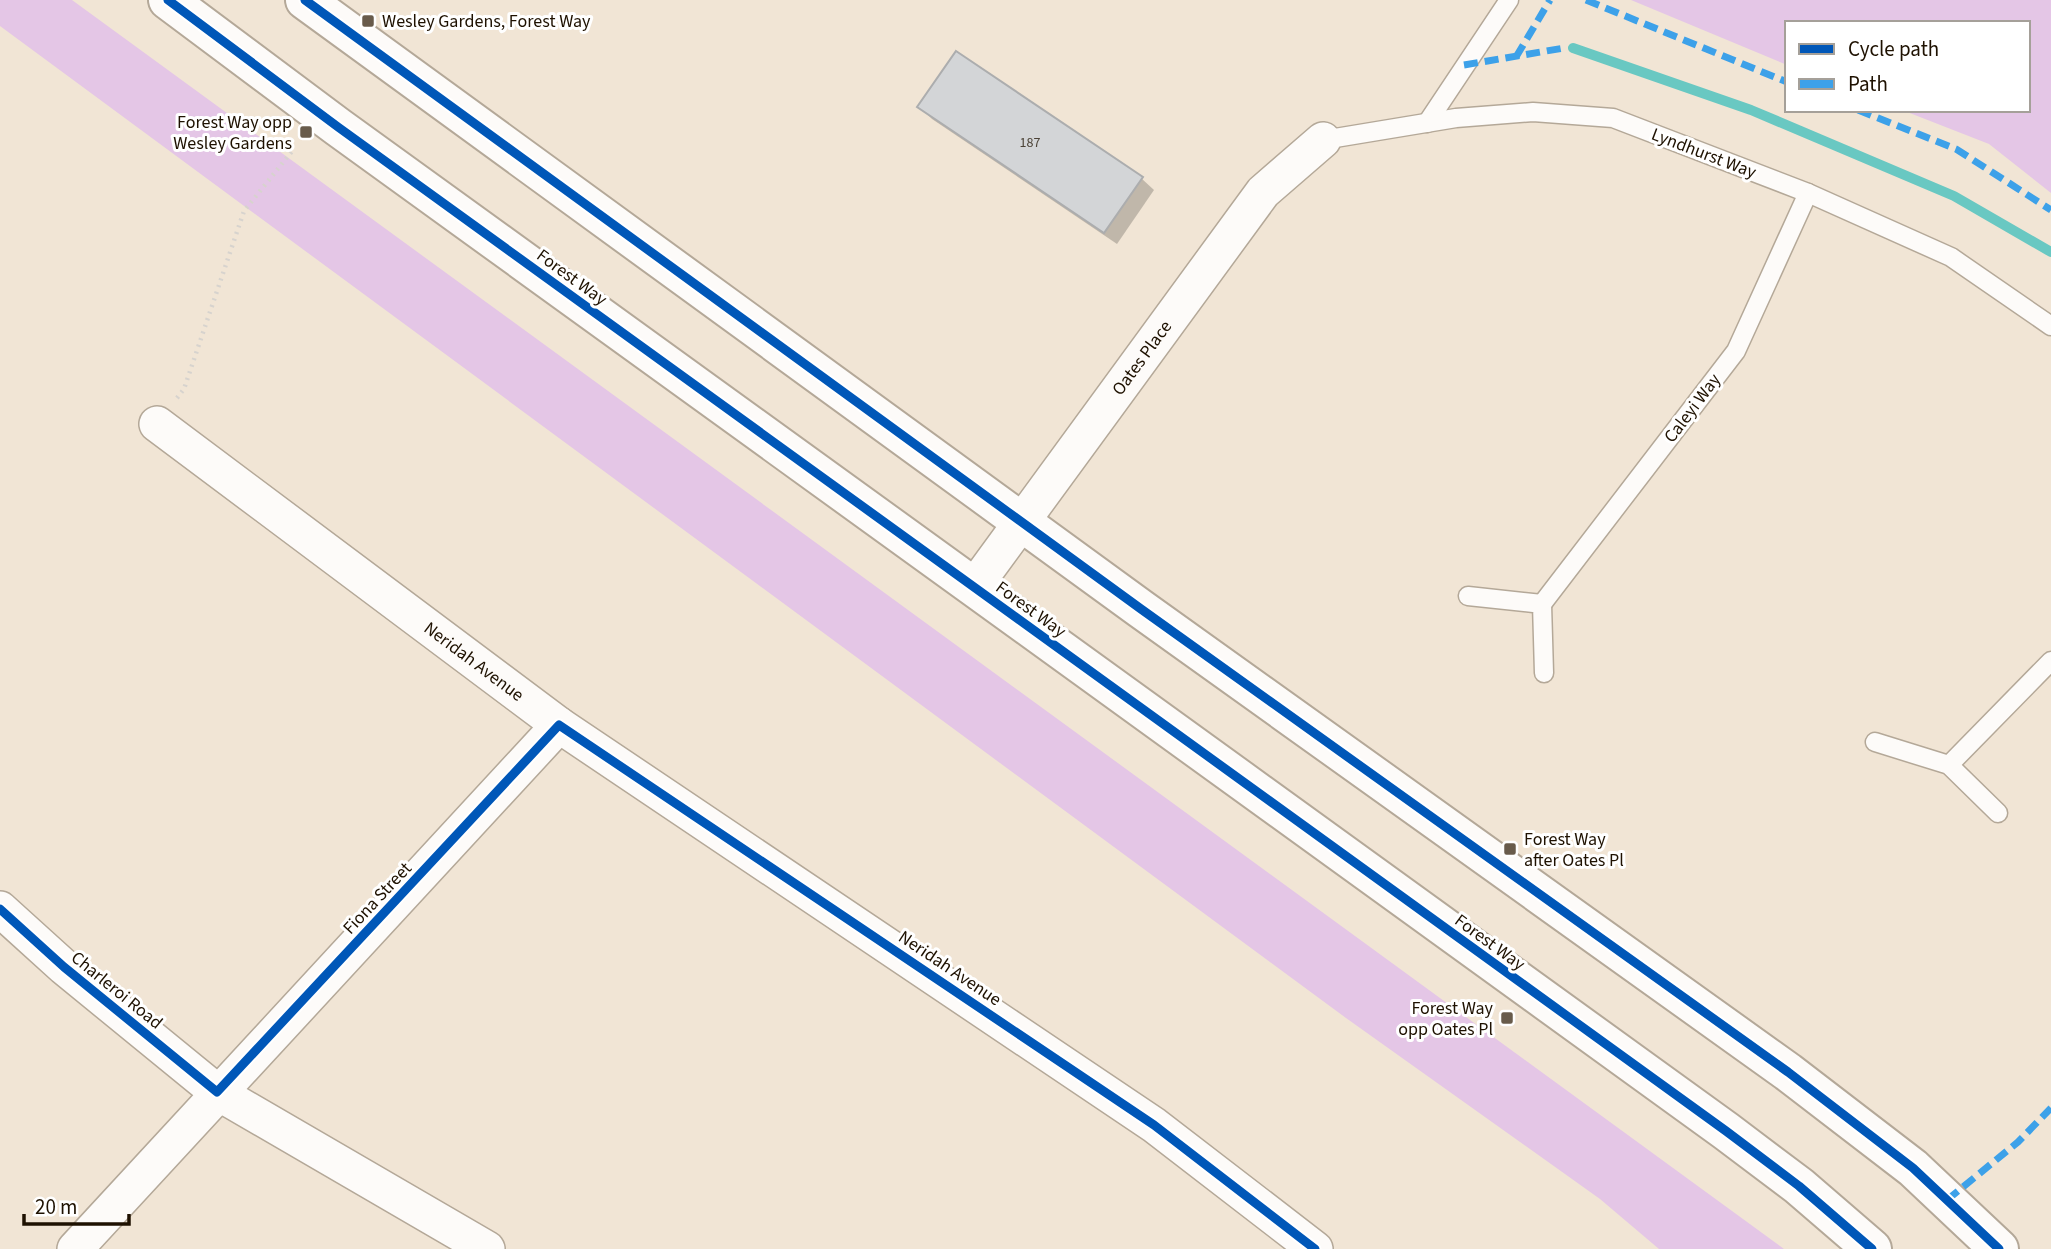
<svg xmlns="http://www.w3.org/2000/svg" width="2051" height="1249" font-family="'Source Sans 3',sans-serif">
<rect width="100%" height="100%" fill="#f1e5d5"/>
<g fill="#e4c6e6">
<path d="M0 0H72L1784 1249H1659L1600 1199 1346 1018 0 26Z"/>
<path d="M1631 0H2051V193L1989 144 1902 110H2028V23H1787V65Z"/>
</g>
<path fill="#0003" d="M920 107 1141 178 1154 190 1117 244 932 119Z"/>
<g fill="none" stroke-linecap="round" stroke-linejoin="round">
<path stroke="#69c8c2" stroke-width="10" d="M1573 48 1751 110 1954 196 2051 252"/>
</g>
<path fill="#d3d5d7" stroke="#acadae" stroke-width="2" d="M956 51 1143 177 1104 233 917 107Z"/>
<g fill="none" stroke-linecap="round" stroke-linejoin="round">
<g stroke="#b4a898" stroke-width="21">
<g id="service">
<path d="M1427 123 1509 0"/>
<path d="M1323 140 1456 118 1533 112 1613 118 1808 193 1951 257 2051 326"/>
<path d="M1468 596 1542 604 1544 673"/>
<path d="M1542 604 1736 351 1808 193"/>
<path d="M1875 742 1949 765 1998 813"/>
<path d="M1949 765 2051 661"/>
</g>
</g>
<g stroke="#b4a898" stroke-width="38">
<g id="minor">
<path id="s1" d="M157 424 559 725 1154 1125 1315 1249"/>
<path id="s2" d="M974 587 1263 192 1323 140"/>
<path d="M0 909 64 967 217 1092 487 1249"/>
<path d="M75 1249 559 725"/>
</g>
</g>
<g stroke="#b4a898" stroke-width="42">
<g id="primary">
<path d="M168 0 338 127 1726 1131 1799 1186 1872 1249"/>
<path d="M305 0 1141 609 1788 1072 1913 1168 1999 1249"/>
</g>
</g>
<path stroke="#d7d3ce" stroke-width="4.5" stroke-dasharray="2 5" stroke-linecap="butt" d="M177 398 184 389 244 211 293 150"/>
<use href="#service" stroke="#fdfbf9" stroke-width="18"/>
<use href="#minor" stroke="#fdfbf9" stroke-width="35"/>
<use href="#primary" stroke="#fdfbf9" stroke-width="38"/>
<g stroke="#3da1e9" stroke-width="7" stroke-dasharray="14 7" stroke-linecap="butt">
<path d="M1586 0 1787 82"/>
<path d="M1516 57 1550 0"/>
<path d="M1464 65 1564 48"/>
<path d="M1858 110 1956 149 2051 210"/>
<path d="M1947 1200 2018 1142 2051 1108"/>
</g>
<g stroke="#fff" stroke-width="13">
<g id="cycleway">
<path d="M168 0 338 127 1726 1131 1799 1186 1872 1249"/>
<path d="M305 0 1141 609 1788 1072 1913 1168 1999 1249"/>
<path d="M0 909 64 967 217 1092 559 725 1154 1125 1315 1249"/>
</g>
</g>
<use href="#cycleway" stroke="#0057b8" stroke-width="9"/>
</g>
<g fill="#685b4b" stroke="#fff" stroke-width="2.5">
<rect x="361" y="14" width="14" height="14" rx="3.5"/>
<rect x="299" y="125" width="14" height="14" rx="3.5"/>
<rect x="1503" y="842" width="14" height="14" rx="3.5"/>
<rect x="1500" y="1011" width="14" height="14" rx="3.5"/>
</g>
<g text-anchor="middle" stroke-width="6" stroke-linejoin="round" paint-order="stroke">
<g font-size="14" fill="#4b4236">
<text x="1030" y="147">187</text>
</g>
<g font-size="18" fill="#1e1101" stroke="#fff" text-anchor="start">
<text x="382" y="27">Wesley Gardens, Forest Way</text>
<text x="292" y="128" text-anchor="end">Forest Way opp<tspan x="292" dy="21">Wesley Gardens</tspan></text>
<text x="1524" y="845">Forest Way<tspan x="1524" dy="21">after Oates Pl</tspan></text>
<text x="1493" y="1014" text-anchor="end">Forest Way<tspan x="1493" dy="21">opp Oates Pl</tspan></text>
</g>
<g font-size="18" fill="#1e1101" stroke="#fff">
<text transform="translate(1704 153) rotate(21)" y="6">Lyndhurst Way</text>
<text transform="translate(572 277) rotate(36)" y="6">Forest Way</text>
<text dy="6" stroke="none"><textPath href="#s2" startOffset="284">Oates Place</textPath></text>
<text transform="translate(1692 408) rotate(-53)" y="6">Caleyi Way</text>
<text transform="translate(1031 609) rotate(36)" y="6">Forest Way</text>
<text dy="6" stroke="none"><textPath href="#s1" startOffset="396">Neridah Avenue</textPath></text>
<text transform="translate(377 898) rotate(-47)" y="6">Fiona Street</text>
<text transform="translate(1490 942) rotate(36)" y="6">Forest Way</text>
<text transform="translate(950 968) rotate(34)" y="6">Neridah Avenue</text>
<text transform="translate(117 990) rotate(39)" y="6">Charleroi Road</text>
</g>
</g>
<rect x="1785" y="21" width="245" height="91" fill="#ffffff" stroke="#a5a099" stroke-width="2"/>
<rect x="1799" y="44" width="35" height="10" fill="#0057b8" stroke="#a5a099" stroke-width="2"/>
<text x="1848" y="56" font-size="21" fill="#1e1101">Cycle path</text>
<rect x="1799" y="79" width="35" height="10" fill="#3da1e9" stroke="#a5a099" stroke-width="2"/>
<text x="1848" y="91" font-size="21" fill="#1e1101">Path</text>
<path d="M24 1214v10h105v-10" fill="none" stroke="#1e1101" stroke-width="3.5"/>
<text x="35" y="1214" font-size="21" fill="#1e1101" stroke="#ffffff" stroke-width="5" paint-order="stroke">20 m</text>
</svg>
